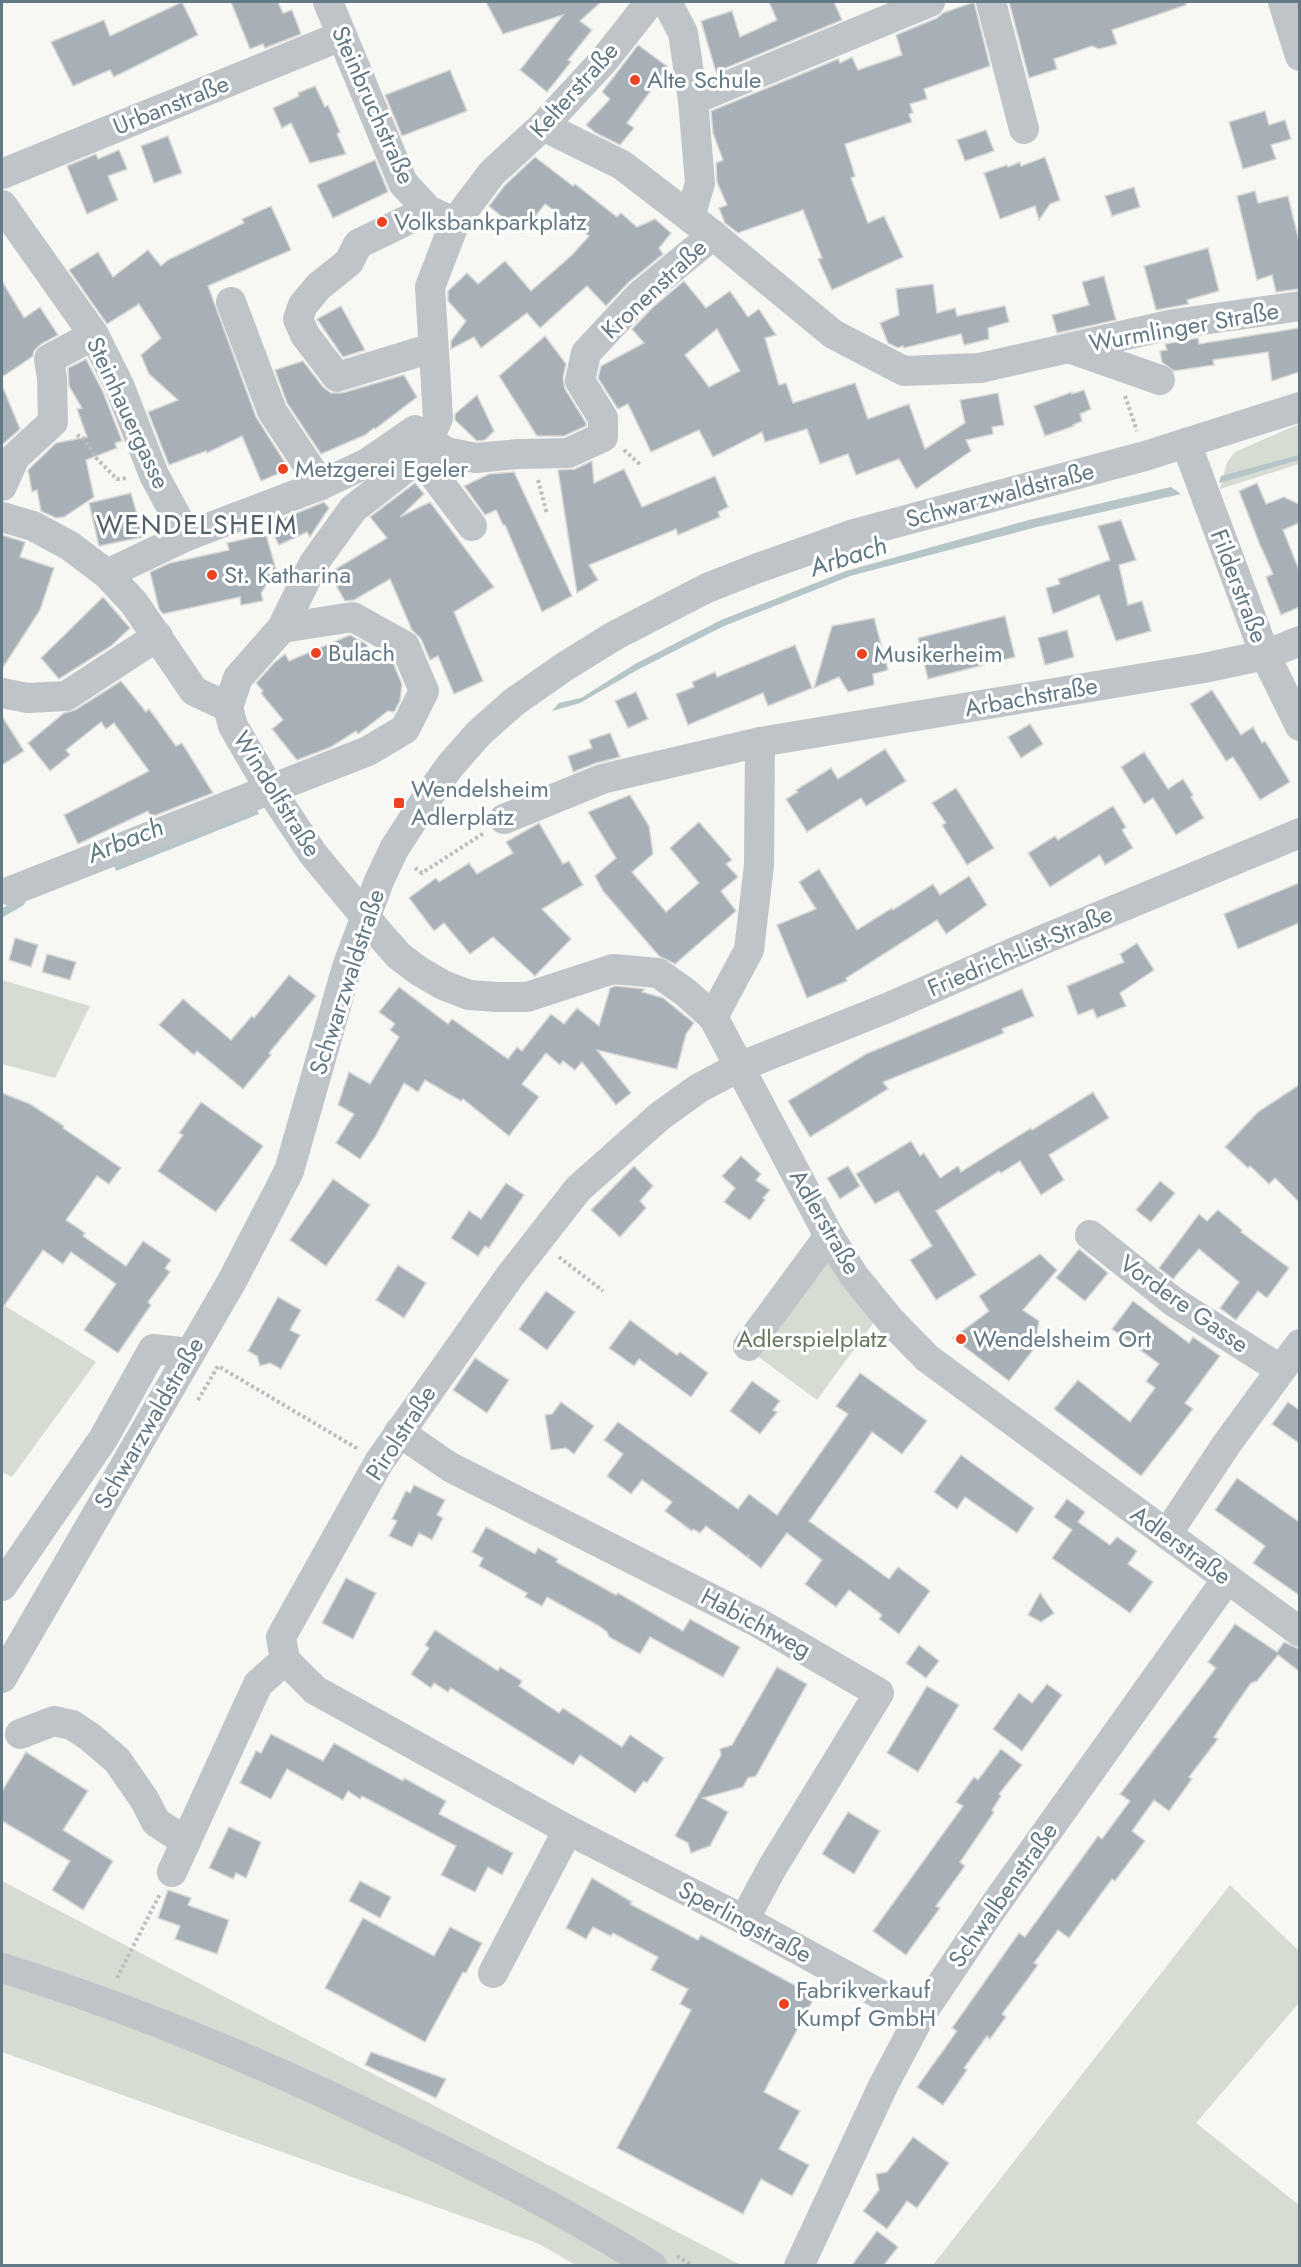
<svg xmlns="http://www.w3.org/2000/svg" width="1301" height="2267" font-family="Jost,sans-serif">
<rect width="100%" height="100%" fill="#f7f7f4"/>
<g fill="#d7dcd3">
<path d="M1299 424V464L1220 489 1227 462 1235 452Z"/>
<path d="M2 980 90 1006 55 1078 2 1064Z"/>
<path d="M824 1252 874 1322 817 1400 752 1352Z"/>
<path d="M2 1304 96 1362 12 1477 2 1472Z"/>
<path d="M2 1881 741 2265H576L537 2243 2 2052Z"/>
<path d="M1230 1885 1299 1951V1998L1298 2004 1196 2123 1299 2205V2265H933Z"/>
</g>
<g fill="#b6c5c8">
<path d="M1299 455V460L1219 483 1221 476Z"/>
<path d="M1171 487 1181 494 1037 527 850 576 724 626 639 669 580 703 552 711 559 703 581 698 635 664 721 620 846 571 1029 520Z"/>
<path d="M255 806 259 814 116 871 113 863Z"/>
</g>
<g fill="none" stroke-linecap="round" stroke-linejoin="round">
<path stroke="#b6c5c8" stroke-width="8" d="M2 913 21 902"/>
</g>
<g fill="#a6b0b6" stroke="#d9d8d6" stroke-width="1.5" fill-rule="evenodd">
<path d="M182 2 198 35 114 77 110 70 73 86 51 42 104 20 110 36Z"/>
<path d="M231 2H278L283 13 292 10 301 34 265 48 263 44 250 49Z"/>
<path d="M486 2H601L580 21 592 30 568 60 571 62 547 92 520 70 563 15 503 34Z"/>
<path d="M769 2H834L842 20 716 72 701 21 732 11 740 37 777 20Z"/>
<path d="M974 2 990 66 924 89 927 99 910 104 913 113 909 114 912 122 845 144 855 176 851 178 868 223 884 216 903 257 832 290 818 259 822 258 803 210 738 233 725 223 719 208 727 205 717 182 716 163 723 160 713 133 711 111 838 59 840 63 852 57 858 70 902 55 896 35 937 18 943 13Z"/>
<path d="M1009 2H1186V5L1112 30 1117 44 1099 49 1092 46 1054 59 1057 69 1029 78Z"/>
<path d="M638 45 668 67 627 123 634 128 620 145 596 133 586 125 610 99 602 92Z"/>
<path d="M450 70 467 111 402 136 385 95Z"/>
<path d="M315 86 325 107 328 105 340 132 337 134 346 154 310 163 291 123 282 128 273 108 299 96 298 93Z"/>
<path d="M1265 111 1269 125 1285 120 1291 139 1271 145 1276 159 1243 169 1229 122Z"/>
<path d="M986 130 994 151 965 161 957 140Z"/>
<path d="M168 136 182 173 154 183 141 146Z"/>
<path d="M119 150 127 169 108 176 118 200 87 214 67 166 96 154 98 159Z"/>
<path d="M535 157 573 186 575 184 617 217 621 213 637 227 655 219 671 233 659 248 663 254 629 282 606 306 587 286 540 328 527 313 481 348 474 337 451 349V341L466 321 448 301V291L467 273 478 284 505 261 531 291 572 255 589 236 545 204 522 233 489 206 505 185Z"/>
<path d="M1045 157 1060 200 1050 204 1039 220 1035 206 1000 219 984 173 1007 165 1008 167 1020 162 1021 166Z"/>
<path d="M375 160 388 192 333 218 317 185Z"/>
<path d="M1134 187 1140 207 1112 216 1105 196Z"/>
<path d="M1255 191 1258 203 1288 196 1299 241V289L1276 292 1272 275 1257 280 1237 196Z"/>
<path d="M271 206 291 250 208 286 256 417 289 469 261 481 242 436 207 453 206 451 169 465 148 412 178 400 149 374 141 355 161 338 139 304 107 324 69 270 98 252 113 277 148 250 161 266 168 260 244 223 242 219Z"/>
<path d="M1208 248 1219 291 1187 300 1189 304 1156 310 1144 266Z"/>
<path d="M1104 276 1116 320 1057 333 1052 315 1089 305 1082 282Z"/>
<path d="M2 281 24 318 40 307 58 335 41 344 34 351 33 356 2 377Z"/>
<path d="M684 281 706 308 730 291 748 317 759 309 776 335 765 338 779 385 786 383 793 403 855 383 868 419 909 404 925 449 965 423 960 400 998 393 1004 425 992 427 993 434 966 440 971 451 916 489 899 459 856 475 848 454 820 464 807 429 765 442 762 432 713 457 699 430 651 452 628 404 618 409 598 378 601 366 644 343 632 329 652 308ZM717 329 740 371 709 387 685 355Z"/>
<path d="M933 284 937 313 955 308 957 316 1005 306 1009 322 988 328 989 339 964 345 961 334 904 348 903 346 898 348 888 343 880 323 899 315 896 289Z"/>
<path d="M341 306 365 350 343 357 317 319Z"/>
<path d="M1299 328V372L1272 381 1268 352 1213 360 1214 365 1174 371 1162 362 1160 351 1167 350 1165 344 1198 338 1199 344Z"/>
<path d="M545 336 566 364 563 377 565 389 586 423V426L564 436H537L499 376Z"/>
<path d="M86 359 103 392 122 441 115 443 117 448 86 460 94 497 64 517 56 518 41 511 37 490 32 492 28 470 56 443 87 437 77 409 82 408 69 386 68 368Z"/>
<path d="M303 361 323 387 331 393H342L404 375 417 397 375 429 374 428 365 435 321 454 287 403 275 370Z"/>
<path d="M2 385 20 429 2 445Z"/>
<path d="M1084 390 1091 409 1080 414 1082 421 1073 425 1074 426 1045 436 1034 406 1072 392V394Z"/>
<path d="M477 395 494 431 485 440 477 441 455 420V414Z"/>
<path d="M592 461 594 483 624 469 642 507 715 476 728 507 718 512 720 517 678 535 676 529 589 565 598 580 577 593 558 470 575 469Z"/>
<path d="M514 472 572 596 542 612 505 525H503L496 510 485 515 464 486 489 474Z"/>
<path d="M415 483 424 494 400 517 430 502 494 587 454 612 483 681 454 694 438 656 430 660 421 639 412 630 390 579 354 600 345 601 329 573 387 538 370 517Z"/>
<path d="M1257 483 1266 504 1284 497 1299 504V523L1283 530 1299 570V607L1281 615 1266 577 1273 574 1260 545 1239 491Z"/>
<path d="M131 493 143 537 99 546 89 503Z"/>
<path d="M324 502 329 508 310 537 307 532 279 545 269 526 287 517Z"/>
<path d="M1121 520 1136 560 1119 565 1128 605 1142 601 1151 631 1116 641 1099 595 1053 614 1046 588 1060 584 1058 579 1110 560 1098 526Z"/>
<path d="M266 534 276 570 261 593 263 601 241 605 240 597 163 614 159 609 150 572 170 563 229 550 227 543Z"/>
<path d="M2 535 25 542 20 557 54 568 40 610 2 669Z"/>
<path d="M103 597 130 628 111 646 59 679 41 658Z"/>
<path d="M1005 616 1015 657 928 679 918 638Z"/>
<path d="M874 618 888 670 873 674 874 685 848 692 839 677 814 688 832 626Z"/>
<path d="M1067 630 1074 657 1045 665 1038 638Z"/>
<path d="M350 635 366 644 371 654 391 658 402 684 400 701 394 712 388 711 358 734 356 731 331 747 297 760 272 729 283 720 261 693 263 691 256 683 273 664 285 654 289 661Z"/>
<path d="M795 645 812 688 768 706 763 693 688 725 676 694 694 687 692 682 715 672 717 677Z"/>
<path d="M121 681 146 712 149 709 176 746 182 743 213 793 151 817 148 811 78 844 64 815 149 771 114 723 106 729 101 722 66 750 70 755 50 771 28 743 64 713 75 710Z"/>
<path d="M1212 690 1241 735 1253 727 1262 743 1265 741 1290 782 1260 800 1233 757 1226 761 1190 704Z"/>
<path d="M636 692 648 719 628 728 615 701Z"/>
<path d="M2 716 24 751 2 765Z"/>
<path d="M1030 724 1043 744 1021 758 1008 737Z"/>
<path d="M610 733 620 757 596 763 573 772 568 756 592 748 589 740Z"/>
<path d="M885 749 906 781 866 806 861 798 807 832 786 799 798 792 796 790 831 768 838 779Z"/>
<path d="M1144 752 1168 789 1183 779 1193 795 1191 797 1204 818 1176 835 1153 798 1144 804 1121 767Z"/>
<path d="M956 788 994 848 967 865 942 825 946 823 932 803Z"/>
<path d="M630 795 649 826 653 854 632 872 666 912 699 883 670 848 699 822 732 860 726 864 738 877 721 891 736 911 675 964 659 956 603 891 595 876 616 858 588 812Z"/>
<path d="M1113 806 1126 827 1122 830 1133 848 1105 865 1100 855 1050 887 1028 853 1055 836 1058 840Z"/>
<path d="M539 823 563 864 569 861 583 885 542 909 571 939 535 976 493 937 470 954 444 923 434 931 409 898 436 878 439 882 469 863 477 874 513 853 506 842Z"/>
<path d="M819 869 857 930 892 908 893 910 933 884 940 895 969 876 987 905 946 934 937 920 846 978 847 981 807 998 777 925 816 909 799 882Z"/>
<path d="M1299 883V923L1238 949 1224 914Z"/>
<path d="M15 938 38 945 31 967 9 960Z"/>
<path d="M1137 943 1154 970 1120 993 1126 1006 1097 1018 1093 1009 1078 1015 1067 986 1124 962 1120 954Z"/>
<path d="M47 954 76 962 70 980 42 972Z"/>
<path d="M289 975 316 996 269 1053 271 1055 243 1089 197 1051 194 1055 159 1025 183 999 231 1040 252 1016 254 1018Z"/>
<path d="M615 986 645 989 642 992 663 998 694 1023 686 1034 677 1069 597 1050 631 1093 616 1105 582 1062 575 1070 563 1061 560 1065 546 1053 522 1084 539 1097 509 1136 463 1099 461 1101 425 1080 418 1092 404 1083 375 1137 360 1159 336 1143 354 1114 338 1105 349 1072 370 1084 399 1037 390 1030 395 1024 379 1012 399 987 448 1024 452 1019 508 1059 517 1047 522 1051 551 1014 564 1024 577 1008 599 1026 610 988Z"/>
<path d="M1022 989 1034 1016 1002 1029 1004 1033 883 1082 888 1089 810 1137 788 1101 866 1054Z"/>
<path d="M1299 1085V1202L1275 1178 1269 1184 1250 1166 1248 1168 1225 1147 1258 1112Z"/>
<path d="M1093 1092 1109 1118 1049 1155 1064 1180 1041 1195 1020 1161 1001 1173 999 1171 936 1211 976 1275 936 1300 910 1260 932 1246 898 1191 875 1204 856 1174 911 1141 920 1156 924 1153 940 1178 958 1166 961 1172 1031 1128 1032 1130Z"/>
<path d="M2 1093 30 1104 64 1126 63 1128 121 1168 109 1184 97 1176 66 1220 85 1233 83 1236 126 1266 143 1241 171 1260 165 1268 170 1272 148 1302 151 1305 118 1353 84 1330 116 1284 71 1252 63 1264 43 1250 2 1309Z"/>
<path d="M201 1102 263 1146 216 1212 158 1171 183 1135 179 1133Z"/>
<path d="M741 1156 761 1174 756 1180 770 1190 763 1198 765 1200 750 1220 724 1202 735 1188 722 1176Z"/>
<path d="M634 1166 653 1186 640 1201 646 1208 620 1237 591 1210Z"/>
<path d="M848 1166 860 1186 840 1199 827 1178Z"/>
<path d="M333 1179 370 1205 326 1266 290 1240Z"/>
<path d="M1160 1181 1175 1193 1151 1222 1136 1210Z"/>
<path d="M506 1183 524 1195 489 1248 485 1246 478 1256 451 1238 469 1211 481 1219Z"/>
<path d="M1218 1210 1242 1230 1241 1232 1289 1268 1267 1298 1258 1291 1236 1320 1220 1308 1239 1282 1199 1249 1173 1279 1159 1268 1199 1214 1207 1221Z"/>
<path d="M1079 1249 1108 1273 1085 1301 1056 1278Z"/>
<path d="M1040 1254 1057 1270 1023 1310 1039 1321 1037 1332 1043 1337 1009 1381 953 1338 989 1311 979 1296Z"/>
<path d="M398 1265 426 1283 404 1318 376 1300Z"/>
<path d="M546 1291 575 1312 547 1350 519 1329Z"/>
<path d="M278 1297 301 1310 290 1330 300 1335 281 1369 270 1363 260 1366 257 1356 248 1351Z"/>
<path d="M1133 1301 1189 1343 1193 1337 1220 1356 1185 1403 1193 1409 1141 1476 1054 1409 1078 1380 1130 1422 1155 1388 1146 1381 1159 1364 1112 1329Z"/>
<path d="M630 1320 677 1355 680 1352 708 1373 691 1397 639 1359 634 1366 609 1348Z"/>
<path d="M475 1358 509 1380 487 1413 453 1390Z"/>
<path d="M860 1373 927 1421 902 1454 872 1432 809 1521 889 1579 898 1567 930 1591 899 1634 879 1619 882 1615 849 1590 836 1607 805 1584 822 1560 787 1533 761 1568 747 1557 749 1555 747 1557 706 1526 700 1533 693 1529 692 1531 665 1511 672 1502 642 1480 631 1494 607 1476 623 1454 604 1440 618 1422 738 1509 749 1494 777 1515 848 1414 836 1406Z"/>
<path d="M752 1381 780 1401 773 1410 777 1412 760 1434 730 1411Z"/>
<path d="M561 1402 594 1426 574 1454 566 1448 551 1450 545 1415 552 1414Z"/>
<path d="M1288 1402 1299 1410V1443L1272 1424Z"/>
<path d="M961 1455 1034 1508 1017 1533 965 1497 957 1509 934 1492Z"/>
<path d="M1237 1478 1299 1522V1595L1253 1563 1265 1546 1215 1510Z"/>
<path d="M414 1485 445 1500 437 1515 443 1518 432 1540 419 1533 412 1547 389 1536 397 1521 392 1519 406 1491 410 1493Z"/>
<path d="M1067 1499 1085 1512 1078 1522 1110 1545 1117 1537 1137 1551 1128 1564 1153 1582 1130 1613 1052 1558 1072 1530 1054 1517Z"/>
<path d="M486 1527 535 1554 538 1548 558 1559 556 1562 616 1595 618 1593 683 1631 690 1619 740 1647 723 1677 650 1637 640 1654 609 1637 607 1632 599 1626 547 1597 542 1606 525 1597 527 1593 479 1566 483 1558 472 1552Z"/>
<path d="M346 1578 376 1593 353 1639 322 1623Z"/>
<path d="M1040 1593 1054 1613 1041 1622 1028 1615Z"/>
<path d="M1235 1624 1277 1652 1284 1642 1299 1649V1671L1278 1655 1257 1681 1251 1683 1232 1710 1214 1737 1218 1739 1189 1777 1192 1779 1169 1811 1154 1800 1132 1831 1145 1841 1115 1881 1112 1879 1069 1938 1058 1930 1034 1963 1038 1965 1002 2014 1006 2017 990 2039 987 2036 964 2068 967 2070 943 2105 917 2087 957 2031 952 2028 1019 1933 1025 1937 1098 1836 1102 1839 1130 1801 1120 1794 1216 1668 1208 1662Z"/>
<path d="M435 1630 498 1671 500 1667 522 1681 519 1686 559 1713 563 1708 622 1747 630 1735 664 1758 647 1783 644 1781 635 1793 580 1755 573 1765 451 1688 448 1692 434 1683 431 1688 411 1674 429 1648 425 1645Z"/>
<path d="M919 1645 939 1661 926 1678 906 1663Z"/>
<path d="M777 1667 807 1684 756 1776 748 1778 743 1787 703 1798 728 1812 710 1846 691 1853 688 1843 675 1836 721 1755 720 1749 732 1745Z"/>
<path d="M1047 1684 1062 1695 1022 1751 993 1729 1019 1693 1032 1703Z"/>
<path d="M927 1686 959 1705 918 1772 887 1753Z"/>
<path d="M271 1734 323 1761 334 1743 403 1781 404 1778 446 1801 439 1814 513 1853 502 1875 488 1867 475 1892 441 1875 456 1846 362 1796 360 1799 348 1791 343 1800 287 1769 271 1799 240 1783 256 1751 261 1753Z"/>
<path d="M1001 1749 1022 1765 999 1794 1001 1796 992 1810 994 1812 960 1862 965 1866 936 1906 940 1908 906 1955 873 1931 963 1806 956 1802 974 1777 978 1780Z"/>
<path d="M26 1752 88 1791 63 1830 113 1861 83 1910 52 1890 70 1861 2 1821V1791Z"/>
<path d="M848 1812 880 1831 854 1874 822 1854Z"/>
<path d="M229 1827 261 1842 246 1878 236 1873 233 1879 209 1868Z"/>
<path d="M592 1878 632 1902 630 1904 698 1940 701 1935 815 1996 764 2092 800 2111 779 2149 809 2165 792 2196 761 2179 743 2214 617 2148 691 2010 680 2004 688 1989 651 1970 658 1957 613 1933 611 1936 593 1927 586 1939 566 1928Z"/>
<path d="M360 1881 391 1897 380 1918 349 1901Z"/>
<path d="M168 1890 191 1898 188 1905 229 1920 217 1954 175 1939 180 1926 158 1918Z"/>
<path d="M363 1918 434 1956 450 1927 482 1943 466 1973 463 1972 425 2042 325 1988Z"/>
<path d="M371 2052 446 2079 436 2098 365 2065Z"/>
<path d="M913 2137 949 2163 917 2208 907 2201 887 2229 863 2211 879 2190 876 2174 887 2172Z"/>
<path d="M877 2231 898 2247 884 2265H852Z"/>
</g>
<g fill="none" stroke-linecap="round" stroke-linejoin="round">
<g stroke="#b9bdbf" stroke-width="4" stroke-dasharray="3 3" stroke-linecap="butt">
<path d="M1125 396 1137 431"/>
<path d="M77 435 83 438 97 459 117 479 127 478"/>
<path d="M624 450 642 466"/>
<path d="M538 480 547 514"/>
<path d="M415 868 422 873 484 833"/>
<path d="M559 1257 603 1291"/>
<path d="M198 1400 218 1366 358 1449"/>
<path d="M117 1978 160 1894"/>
<path d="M677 2256 693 2266"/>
</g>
<g stroke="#bfc4c8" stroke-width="30">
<path d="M328 2 403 183 428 210 445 218"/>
<path d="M650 2 605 59 543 126 492 173 455 222 430 287 438 418 429 439 411 464 353 509 314 563 282 628 238 678 228 707 233 726 269 788 313 854 383 938 399 956 419 971 443 985 469 995 497 997H527L613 969 658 973 685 992 713 1017 829 1236 854 1276 890 1320 927 1358 1300 1632"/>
<path d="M667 2 683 33 693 100 700 183 690 217"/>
<path d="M991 2 1024 129"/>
<path d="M1283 2 1300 56"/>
<path d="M693 100 930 2"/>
<path d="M543 126 622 165 713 235 833 334 904 371 980 368 1174 324 1300 306"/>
<path d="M2 174 341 36"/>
<path d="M2 205 94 335 119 385 154 475 187 536"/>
<path d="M428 210 358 244 349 262 319 286 303 305 298 319 305 335 337 377 432 348"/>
<path d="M231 302 272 411 321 485"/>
<path d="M1069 348 1160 380"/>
<path d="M1186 443 1265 655 1300 726"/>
<path d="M418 454 472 526"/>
<path d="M2 486 15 457 53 422 52 378 49 359 94 335"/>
<path d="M2 517 33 526 70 546 107 574 134 603 194 691 228 707"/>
<path d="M107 574 187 536 321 485 367 463 415 430 446 452 476 458 518 454 568 453 603 437V418L580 381 586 353 640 295 713 235"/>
<path d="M2 693 28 698 66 696 158 636"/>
<path d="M504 819 602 779 760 742 1204 668 1265 655 1300 641"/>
<path d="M11 891 368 751 405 729 424 691 405 646 353 617 282 628"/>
<path d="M713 1017 749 950 759 865 760 742"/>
<path d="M1090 1235 1174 1302 1280 1369"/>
<path d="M748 1346 829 1236"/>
<path d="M399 1432 450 1467 757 1622 879 1693 772 1868 744 1920"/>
<path d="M1167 1534 1226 1445 1300 1344"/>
<path d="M2 1586 103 1439 153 1349 190 1353"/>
<path d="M285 1660 315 1690 568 1830 744 1920 920 2016"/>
<path d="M2 1678 232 1281 289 1171 347 967 379 881 394 849 423 804 450 766 479 733 514 702 564 667 614 636 707 588 758 568 854 534 1145 456 1300 407"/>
<path d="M20 1734 54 1721 72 1725 90 1737 117 1760 144 1799 156 1822 186 1842"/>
<path d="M172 1872 258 1684 285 1660 281 1637 379 1462 510 1276 578 1189 660 1116 699 1088 739 1067 887 1008 1047 938 1300 833"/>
<path d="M2 1968C132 2008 258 2061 380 2120 473 2164 565 2211 652 2266"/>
<path d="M493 1973 568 1830"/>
<path d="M799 2266 883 2086 920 2016 994 1906 1227 1579"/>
</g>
</g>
<g fill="#ec421f" stroke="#fff" stroke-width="2">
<circle cx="635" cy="80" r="6"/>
<circle cx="382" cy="222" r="6"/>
<circle cx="283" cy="469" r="6"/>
<circle cx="212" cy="575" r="6"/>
<circle cx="316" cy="653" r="6"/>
<circle cx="862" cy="654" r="6"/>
<rect x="393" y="797" width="12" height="12" rx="3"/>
<circle cx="961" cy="1339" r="6"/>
<circle cx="784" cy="2004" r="6"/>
</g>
<g text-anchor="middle" stroke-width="6" stroke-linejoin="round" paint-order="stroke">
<g font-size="24" fill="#647986" stroke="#fff" text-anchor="start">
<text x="647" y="88">Alte Schule</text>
<text x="394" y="230">Volksbankparkplatz</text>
<text x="295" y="477">Metzgerei Egeler</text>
<text x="224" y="583">St. Katharina</text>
<text x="328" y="661">Bulach</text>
<text x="874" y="662">Musikerheim</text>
<text x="411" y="797">Wendelsheim<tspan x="411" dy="28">Adlerplatz</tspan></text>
<text x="973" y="1347">Wendelsheim Ort</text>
<text x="796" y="1998">Fabrikverkauf<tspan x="796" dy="28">Kumpf GmbH</tspan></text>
</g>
<g font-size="24" fill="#647986" stroke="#fff">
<text transform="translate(574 90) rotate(-48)" y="8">Kelterstraße</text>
<text transform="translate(171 105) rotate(-22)" y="8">Urbanstraße</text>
<text transform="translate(373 105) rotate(66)" y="8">Steinbruchstraße</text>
<text transform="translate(654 289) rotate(-43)" y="8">Kronenstraße</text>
<text transform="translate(1184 327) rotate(-10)" y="8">Wurmlinger Straße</text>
<text transform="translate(128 413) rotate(65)" y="8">Steinhauergasse</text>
<text transform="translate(1000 495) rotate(-15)" y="8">Schwarzwaldstraße</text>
<text transform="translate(1239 586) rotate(69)" y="8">Filderstraße</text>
<text transform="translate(1031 697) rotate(-10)" y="8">Arbachstraße</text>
<text transform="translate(277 794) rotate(58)" y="8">Windolfstraße</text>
<text transform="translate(1020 951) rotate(-23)" y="8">Friedrich-List-Straße</text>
<text transform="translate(347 982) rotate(-72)" y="8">Schwarzwaldstraße</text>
<text transform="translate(825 1222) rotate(60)" y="8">Adlerstraße</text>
<text transform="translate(1184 1304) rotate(35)" y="8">Vordere Gasse</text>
<text transform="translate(149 1423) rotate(-60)" y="8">Schwarzwaldstraße</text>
<text transform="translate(401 1433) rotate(-57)" y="8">Pirolstraße</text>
<text transform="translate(1181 1545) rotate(36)" y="8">Adlerstraße</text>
<text transform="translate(756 1623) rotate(28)" y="8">Habichtweg</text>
<text transform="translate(1003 1895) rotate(-55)" y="8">Schwalbenstraße</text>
<text transform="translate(745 1922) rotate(28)" y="8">Sperlingstraße</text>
</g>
<g font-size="24" fill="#667860" stroke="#fff">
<text x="812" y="1347">Adlerspielplatz</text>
</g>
<g font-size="26" font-style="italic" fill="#607b83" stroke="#fff">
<text transform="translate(848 556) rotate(-18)" y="9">Arbach</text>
<text transform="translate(125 840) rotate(-22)" y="9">Arbach</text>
</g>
<g font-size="27" letter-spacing="1.5" fill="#53626b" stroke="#fff">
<text x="197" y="534">WENDELSHEIM</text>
</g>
</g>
<rect width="1301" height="2267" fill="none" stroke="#647986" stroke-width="6"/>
</svg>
